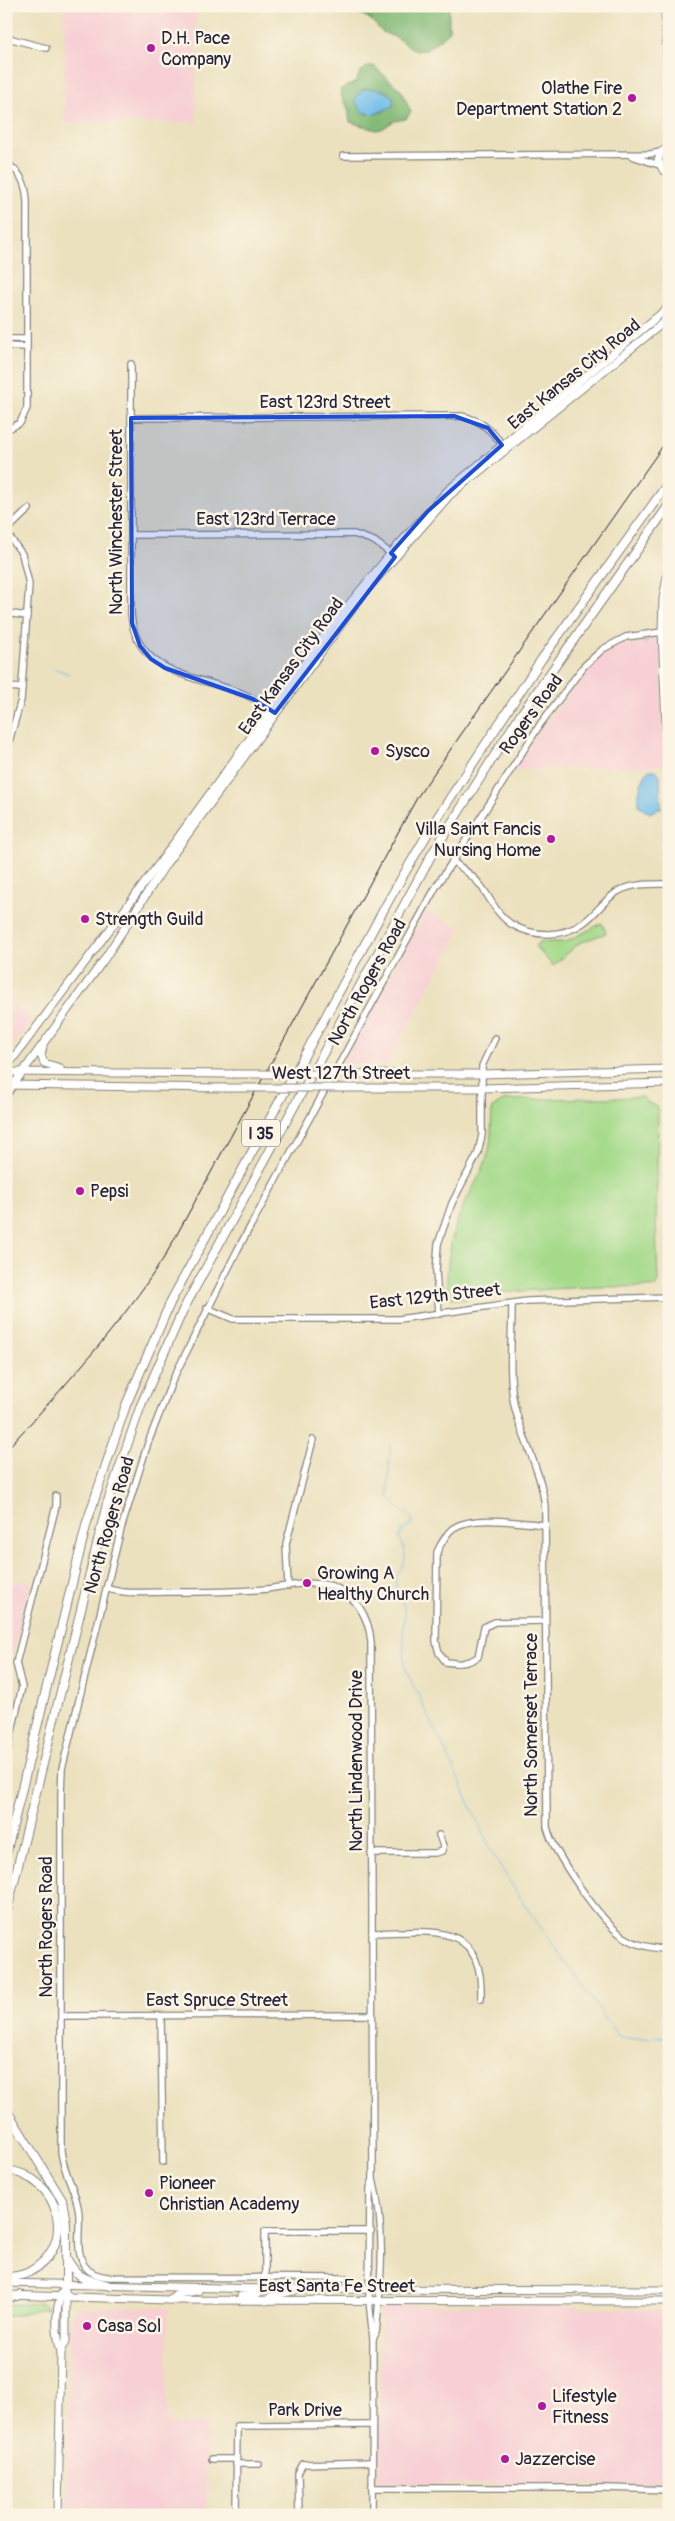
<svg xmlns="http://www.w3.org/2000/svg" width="675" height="2521" font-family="Pangolin,sans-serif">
<rect width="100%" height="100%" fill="#fcf5e5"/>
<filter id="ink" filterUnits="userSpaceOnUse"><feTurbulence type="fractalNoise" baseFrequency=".02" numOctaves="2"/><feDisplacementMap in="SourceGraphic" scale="10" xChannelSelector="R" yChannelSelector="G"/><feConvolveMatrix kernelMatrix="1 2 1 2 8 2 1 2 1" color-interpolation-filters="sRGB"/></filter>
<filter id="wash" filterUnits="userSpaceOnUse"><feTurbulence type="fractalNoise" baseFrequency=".0096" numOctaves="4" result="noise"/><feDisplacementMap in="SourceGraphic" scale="20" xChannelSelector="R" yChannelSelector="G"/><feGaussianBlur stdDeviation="1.12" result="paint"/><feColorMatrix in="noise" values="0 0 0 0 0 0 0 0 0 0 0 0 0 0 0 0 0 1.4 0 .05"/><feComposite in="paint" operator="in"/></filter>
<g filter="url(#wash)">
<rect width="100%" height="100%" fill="#ebe1be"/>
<g fill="#f7cfd4">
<path d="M64 6H196V122L64 123Z"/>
<path d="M653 639 660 647 664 766 513 770 543 725 602 656 619 647Z"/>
<path d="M427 911 461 929 386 1065 342 1064Z"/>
<path d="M6 999 32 1020 6 1055Z"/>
<path d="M6 1581H31L9 1666 14 1689 6 1722Z"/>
<path d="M506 2305 664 2310 669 2441V2479L667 2481 661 2485 378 2484 381 2309 388 2306Z"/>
<path d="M79 2307 168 2308 167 2422 171 2424H206L207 2515H67L70 2332 73 2313Z"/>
</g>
<g fill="#a4da8a" stroke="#637e62">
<path d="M602 923 606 933 579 943 553 966 535 946 539 942H561L564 943Z"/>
<path d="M643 1097 648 1103 658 1107V1110L656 1225 658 1282 656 1287C601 1286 545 1288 491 1294 478 1296 458 1305 447 1295 446 1265 450 1237 462 1209 471 1189 484 1171 489 1150 492 1136 491 1121 492 1108L505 1100Z"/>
<path d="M41 2303 50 2309C37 2307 20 2316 6 2317V2305Z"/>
</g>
<g fill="#83ba76" stroke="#526e58" fill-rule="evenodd">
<path d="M346 6H449V32L426 50 416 51 397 38 382 32 370 19Z"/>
<path d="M369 66H374L401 90 411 112 406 119 394 121 382 129 376 130 350 122C348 117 350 112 348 109 345 101 339 97 341 89L356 82 360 72ZM370 89 383 90 393 97 383 112 367 114Z"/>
</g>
<g fill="#70bdea" stroke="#497092">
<path d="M364 89C375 88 384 89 393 97V106L375 114 362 112 355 101 357 95Z"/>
<path d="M649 770H656L660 775 661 808 650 813 639 806C637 794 641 780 649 770Z"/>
</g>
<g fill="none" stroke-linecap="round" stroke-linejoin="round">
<g stroke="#70bdea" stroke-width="1">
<path d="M644 644 647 643 646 638"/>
<path d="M6 650 11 652"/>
<path d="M54 668 69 674"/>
<path d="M390 1446 388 1497 402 1512 409 1514 412 1519 411 1526 403 1530 399 1538C408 1552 407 1564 396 1577V1587L402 1599 405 1615 403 1628 405 1668 451 1762 491 1851 520 1898 617 2035C630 2042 648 2037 664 2037"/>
</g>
</g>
</g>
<g filter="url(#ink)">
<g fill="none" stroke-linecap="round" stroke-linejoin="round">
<g stroke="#86827c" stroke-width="8">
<g id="minor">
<path d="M6 41 8 38 46 48"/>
<path d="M343 156 650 154 661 152"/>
<path d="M632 156 659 165"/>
<path d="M6 163C21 172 26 184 27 201V408L20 423 6 430"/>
<path d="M6 339H26"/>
<path d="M6 346 26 347"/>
<path d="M131 364V614C137 691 230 671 273 712"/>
<path d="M131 418 461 416C482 420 492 431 504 447"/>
<path d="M6 531 29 509"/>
<path d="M6 532 22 554 29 584 21 700 6 752"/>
<path d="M131 535 354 534 374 541 393 555"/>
<path d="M6 613 27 616"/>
<path d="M6 687 22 688"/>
<path d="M452 861C462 868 473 875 481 886 491 899 496 914 511 924 533 937 562 938 583 923 596 914 604 900 617 892 633 883 651 884 669 884"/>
<path d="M512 1304C512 1336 508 1372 514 1404 522 1440 542 1471 545 1508L547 1827C553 1853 601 1922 624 1937 638 1946 653 1949 669 1949"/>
<path d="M207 1308 233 1319H399L527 1301 669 1297"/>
<path d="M439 1314 436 1271 438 1244 452 1203 478 1153 482 1135V1066L495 1038"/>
<path d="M288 1586 286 1544 313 1440"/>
<path d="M106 1588C126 1595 147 1592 167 1592 201 1592 234 1592 267 1589 288 1586 311 1580 332 1586 356 1595 369 1617 371 1642L373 2179C386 2230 381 2282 376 2333L373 2339"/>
<path d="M545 1621 495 1622 484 1627 478 1657C467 1664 458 1664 446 1662L439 1653 436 1641 437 1552C441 1544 445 1535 452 1529 472 1514 521 1523 545 1525"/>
<path d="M6 1757 22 1687 16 1663 56 1506V1496"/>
<path d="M371 1853H435L442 1851 443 1846 439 1835"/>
<path d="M372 1933C431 1932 484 1919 481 1999"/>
<path d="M62 2016 372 2015"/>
<path d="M161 2016 163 2162"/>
<path d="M346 2278 108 2277C99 2276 89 2273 84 2265 74 2248 82 2225 78 2207 74 2187 63 2171 61 2151V1794L62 1769 121 1529 148 1443 173 1379 238 1249 436 887 541 723 584 666 603 649 626 637 669 631"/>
<path d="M265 2289V2231H371"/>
<path d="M212 2459H236"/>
<path d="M236 2464H259"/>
<path d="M372 2488H606L669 2490"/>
<path d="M236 2513 237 2426 372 2425"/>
<path d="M299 2515 298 2473 303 2464 372 2462"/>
<path d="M372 2515 373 2339 369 2301 370 2188 373 2179"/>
</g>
</g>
<g stroke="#86827c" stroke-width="9">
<g id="major">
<path d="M665 6 669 111"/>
<path d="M669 147 661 152 658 160 663 170 669 173"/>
<path d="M669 566 663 599 662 631 669 793"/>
<path d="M43 1047 41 1055 44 1063 60 1068"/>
<path d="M6 1068 161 861 332 625 391 553 447 491 669 307"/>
<path d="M6 1072 232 1074"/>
<path d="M353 1074H482L669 1069"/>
<path d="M6 1085 224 1088"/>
<path d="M344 1088H482L669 1083"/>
<path d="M6 1095 103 961 166 864 364 593 450 495 669 318"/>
<path d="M6 2283 265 2289 669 2290"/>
<path d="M6 2295 169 2300 669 2301"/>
<path d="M241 2296 255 2295 265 2289"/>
<path d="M169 2300 176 2294 198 2291"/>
<path d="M266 2301 273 2295 294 2291"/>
<path d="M61 2352 66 2341V2293"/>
<path d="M58 2515 61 2352C55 2331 54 2303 66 2285"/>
</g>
</g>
<g stroke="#86827c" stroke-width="10">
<g id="highway">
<path d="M6 1854 87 1522 126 1405 171 1301 390 898 435 821 541 660 669 482"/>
<path d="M6 1914 107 1504 141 1405 183 1310 432 854 517 720 669 505"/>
<path d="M6 2109 62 2200 66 2223V2285"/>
<path d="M6 2170C60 2176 79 2246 29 2272 22 2276 14 2276 6 2278"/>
<path d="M67 2259C79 2282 89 2278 110 2286"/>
<path d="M6 2299 20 2295"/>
</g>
</g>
<use href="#minor" stroke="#fff" stroke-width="5.5"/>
<use href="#major" stroke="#fff" stroke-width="7"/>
<use href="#highway" stroke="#fff" stroke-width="8"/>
<path stroke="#22223b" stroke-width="1" d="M6 1450C63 1388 120 1326 165 1256L418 796 669 437"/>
<g stroke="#86827c" stroke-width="9" stroke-linecap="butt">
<g id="major-bridge">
<path d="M232 1074H353"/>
<path d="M224 1088H344"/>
</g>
</g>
<use href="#major-bridge" stroke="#fff" stroke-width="7"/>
</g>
</g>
<path fill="#1d4ed8" fill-opacity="0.2" stroke="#1d4ed8" stroke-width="4" stroke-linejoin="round" d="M454 416 488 428 502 445 428 511 391 553 395 557 275 713 253 699 165 668 151 659 140 646 132 623 131 418Z"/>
<g fill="#b5179e" stroke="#fcf5e5" stroke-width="2">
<circle cx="151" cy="48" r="5"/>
<circle cx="632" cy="98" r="5"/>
<circle cx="375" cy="751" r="5"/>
<circle cx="551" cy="839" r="5"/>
<circle cx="85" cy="919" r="5"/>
<circle cx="80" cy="1191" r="5"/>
<circle cx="307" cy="1583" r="5"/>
<circle cx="149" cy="2193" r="5"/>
<circle cx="87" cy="2326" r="5"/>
<circle cx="542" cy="2406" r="5"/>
<circle cx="505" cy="2459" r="5"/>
</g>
<g text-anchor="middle" stroke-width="5" stroke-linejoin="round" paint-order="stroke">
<rect fill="#fcf5e5" stroke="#63616e" stroke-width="1" x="242" y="1119.5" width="38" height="27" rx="4"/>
<g font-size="16" font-weight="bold" fill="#22223b">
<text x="261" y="1139">I 35</text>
</g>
<g font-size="18" fill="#22223b" stroke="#fcf5e5" text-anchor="start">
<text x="161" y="44">D.H. Pace<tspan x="161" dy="21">Company</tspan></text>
<text x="622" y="94" text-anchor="end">Olathe Fire<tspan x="622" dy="21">Department Station 2</tspan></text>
<text x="385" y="757">Sysco</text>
<text x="541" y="835" text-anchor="end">Villa Saint Fancis<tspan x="541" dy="21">Nursing Home</tspan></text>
<text x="95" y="925">Strength Guild</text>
<text x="90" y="1197">Pepsi</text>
<text x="317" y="1579">Growing A<tspan x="317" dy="21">Healthy Church</tspan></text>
<text x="159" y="2189">Pioneer<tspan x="159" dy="21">Christian Academy</tspan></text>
<text x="97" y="2332">Casa Sol</text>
<text x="552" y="2402">Lifestyle<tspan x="552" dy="21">Fitness</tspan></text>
<text x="515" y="2465">Jazzercise</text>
</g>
<g font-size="18" fill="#22223b" stroke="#fcf5e5">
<text transform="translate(574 374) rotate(-39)" y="6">East Kansas City Road</text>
<text x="325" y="408">East 123rd Street</text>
<text x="266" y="525">East 123rd Terrace</text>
<text transform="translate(116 522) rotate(-90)" y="6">North Winchester Street</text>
<text transform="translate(291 666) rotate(-54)" y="6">East Kansas City Road</text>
<text transform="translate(531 714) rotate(-54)" y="6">Rogers Road</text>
<text transform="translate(367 982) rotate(-61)" y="6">North Rogers Road</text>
<text x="341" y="1079">West 127th Street</text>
<text transform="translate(435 1296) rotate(-6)" y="6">East 129th Street</text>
<text transform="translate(109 1525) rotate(-74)" y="6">North Rogers Road</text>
<text transform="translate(531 1725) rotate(-90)" y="6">North Somerset Terrace</text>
<text transform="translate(356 1761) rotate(-90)" y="6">North Lindenwood Drive</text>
<text transform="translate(46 1927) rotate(-90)" y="6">North Rogers Road</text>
<text x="217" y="2006">East Spruce Street</text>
<text x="337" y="2292">East Santa Fe Street</text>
<text x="305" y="2416">Park Drive</text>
</g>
</g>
<rect width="675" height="2521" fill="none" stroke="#fcf5e5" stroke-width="25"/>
</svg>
